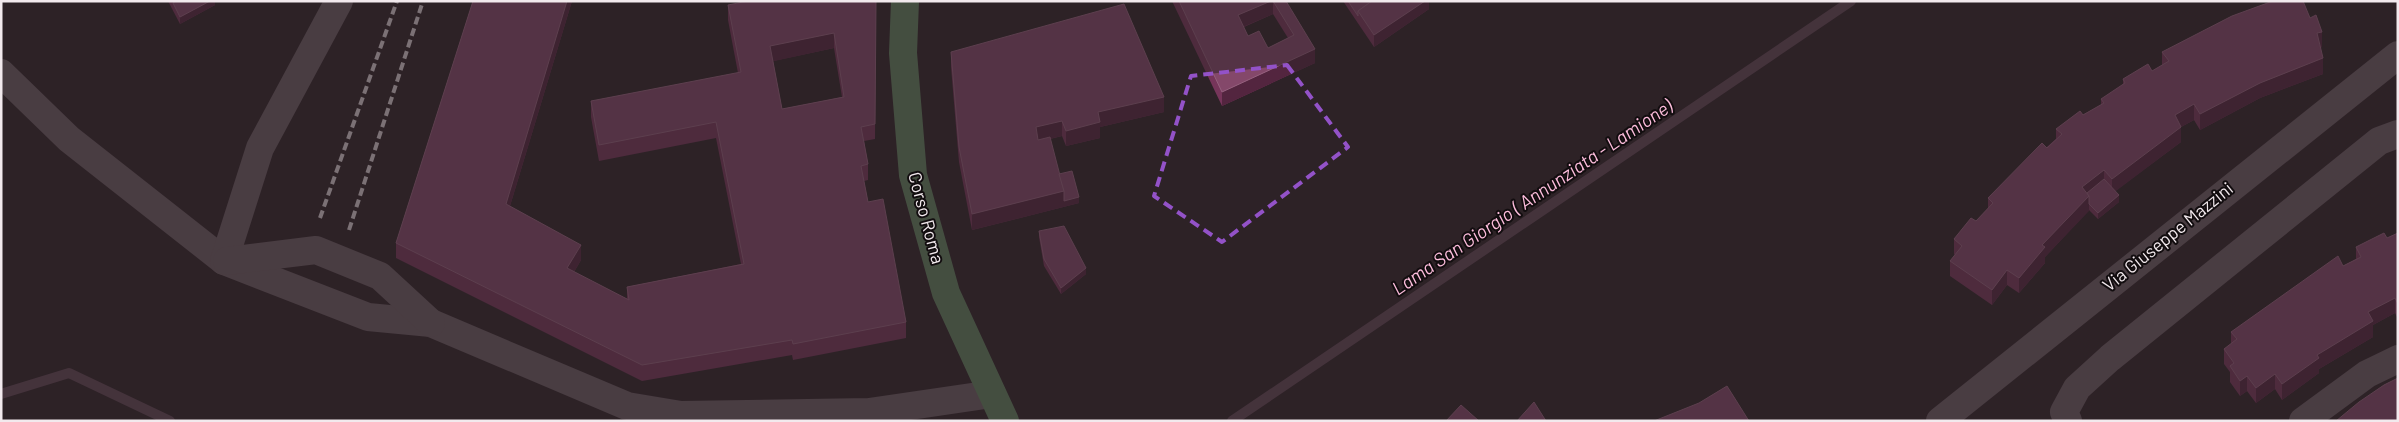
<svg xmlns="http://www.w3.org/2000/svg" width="2399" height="422" font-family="Barlow,sans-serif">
<rect width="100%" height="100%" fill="#2d2227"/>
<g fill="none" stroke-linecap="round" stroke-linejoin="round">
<g stroke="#614756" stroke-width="10">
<path d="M1 394 69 373 170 421"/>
<path d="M1232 421 1851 1"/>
</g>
<g stroke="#6b5d64" stroke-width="28">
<path d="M1 73 69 139 224 261 368 317 431 323 627 406 681 415 869 412 992 394"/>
<path d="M224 261 260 148 339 1"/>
<path d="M227 261 316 250 380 276 431 323"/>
<path d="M1940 421 2398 55"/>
<path d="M2068 421 2064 412 2077 388 2110 358 2379 141 2398 134"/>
<path d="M2303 421 2367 374 2398 359"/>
</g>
<path stroke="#618361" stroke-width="28" d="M905 1 903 53 913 175 946 293 1005 421"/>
<g stroke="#d9d0d4" stroke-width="4" stroke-dasharray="8 4" stroke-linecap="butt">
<path d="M320 218 397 1"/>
<path d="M349 230 423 1"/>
</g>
</g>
<g fill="#76355a" fill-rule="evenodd">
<path d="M168 1H215V5L180 24Z"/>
<path d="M473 1H572L510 206 581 260 574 272 627 299V287L741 264 716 138 599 161 591 117V101L738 73 728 20V5L876 1 875 139 864 141 868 164V180L864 181 868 202 906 322V338L793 360 792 355 642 381 396 258V243ZM834 48 842 97 782 109 773 61Z"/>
<path d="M1172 1H1286L1315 63 1222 106ZM1273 14 1288 38 1268 48 1248 36 1244 27Z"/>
<path d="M1343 1H1429V9L1374 47Z"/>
<path d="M2322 47 2320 48 2323 74 2260 98 2200 130 2194 120 2181 127V142L2115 191 2119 202 2098 219 2089 210 2045 257V263L2019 293 2007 285 1992 305 1950 276V261L1955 255 1954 254V239L1976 221 1988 209V198L2056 139V129L2101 105V99L2123 85V79L2152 71 2162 65V52Z"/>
<path d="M951 52 1164 112 1100 127V138L1066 146 1062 136 1050 139 1059 174 1079 203 972 230 959 162 951 67Z"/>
<path d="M1039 231 1086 274 1061 294 1044 266 1039 237Z"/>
<path d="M2398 233V319L2395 313 2373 325V337L2319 369V373L2282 400 2275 389 2256 403 2247 391 2240 396 2230 382V372L2224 364V349L2231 344V332L2343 266 2356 259V247L2387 238Z"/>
</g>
<g fill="#53253f">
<path d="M210 1H215V5L180 24V17Z"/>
<path d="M567 1H572L506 219V204Z"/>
<path d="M1271 1H1273V14L1238 29V15Z"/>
<path d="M1425 1H1429V9L1374 47V35Z"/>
<path d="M2322 32V47L2317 49V33Z"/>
<path d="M834 33V48L770 62V46Z"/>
<path d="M1315 49V63L1222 106V92Z"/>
<path d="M2323 58V74L2260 98 2200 130V114L2260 83Z"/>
<path d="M1164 97V112L1100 127V138L1066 146V131L1098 112Z"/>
<path d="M2194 104V120L2181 127V142L2112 194V179L2175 115Z"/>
<path d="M1062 121V136L1036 142V127Z"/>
<path d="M2104 170V185L2089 197V211L2045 257V263L2019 293V278L2042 245 2082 187Z"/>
<path d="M1064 191 1079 197V203L972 230V214Z"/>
<path d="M2119 195V202L2098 219V213Z"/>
<path d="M581 245V260L567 284V268Z"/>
<path d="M1086 268V274L1061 294V288Z"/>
<path d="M2007 270V285L1992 305V290Z"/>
<path d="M2395 298V313L2373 325V337L2319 369V373L2282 400V384L2368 312Z"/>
<path d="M2275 374V389L2256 403V388Z"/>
<path d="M2247 376V391L2240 396V381Z"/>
</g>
<g fill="#84486a" stroke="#95617e" fill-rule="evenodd">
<path d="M176 1H210L180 17 173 3Z"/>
<path d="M473 1H567L506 204 581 245 567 268 629 300 627 287 744 264 716 122 599 145 591 101 741 72 728 5 748 1H876L875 124 861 127 868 164 861 166 868 202 883 199 906 322 793 344 792 340 642 365 396 243ZM834 33 844 97 782 109 770 46Z"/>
<path d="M1179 1H1271L1238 15 1248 36 1259 31 1268 48 1294 35 1273 1H1286L1315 49 1222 92Z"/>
<path d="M1348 1H1372L1358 11V16Z"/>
<path d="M1372 1H1425L1374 35 1358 11Z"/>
<path d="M2273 1H2303L2310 18 2316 15 2322 32 2317 33 2323 58 2260 83 2200 114 2194 104 2175 115 2181 127 2112 179 2104 170 2082 187 2089 196 2042 245 2045 247 2019 278 2007 270 1992 290 1950 261 1962 246 1954 239 1971 218 1976 221 1993 203 1988 198 2042 143 2047 148 2062 134 2056 129 2080 111 2083 115 2104 103 2101 99 2125 83 2123 79 2148 64 2152 71 2169 61 2162 52 2232 16Z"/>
<path d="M1124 4 1164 97 1098 112 1100 122 1066 131 1062 121 1036 127 1038 140 1050 137 1064 191 972 214 959 147 951 52Z"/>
<path d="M1072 171 1079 197 1064 201V191L1059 174Z"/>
<path d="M2104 179 2119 195 2098 213 2089 204V196L2087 193Z"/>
<path d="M1064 226 1086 268 1061 288 1044 259 1039 231Z"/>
<path d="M2384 233 2387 238 2398 233V304L2395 298 2368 312 2373 321 2317 355 2319 358 2282 384 2275 374 2256 388 2247 376 2240 381 2230 366 2234 363 2224 349 2237 339 2231 332 2338 256 2343 266 2361 257 2356 247Z"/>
<path d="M2398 378V421H2336L2359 402 2384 385Z"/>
<path d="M1727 386 1749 421H1654L1699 403Z"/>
<path d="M1534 402 1546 421H1517Z"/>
<path d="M1461 405 1479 421H1446Z"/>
</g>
<path d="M0 0H2399V422H0ZM1287 65 1348 147 1222 242 1154 196 1191 76Z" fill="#2d2227" fill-opacity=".55" fill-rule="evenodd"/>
<path fill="none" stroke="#9352c8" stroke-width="4" stroke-dasharray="10 6" stroke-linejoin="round" d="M1287 65 1348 147 1222 242 1154 196 1191 76Z"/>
<g text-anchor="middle" stroke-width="4" stroke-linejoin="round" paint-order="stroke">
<g font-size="18" fill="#f2e9ed" stroke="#120d0f">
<text transform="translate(926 218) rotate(75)" y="6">Corso Roma</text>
<text transform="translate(2168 237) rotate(-39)" y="6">Via Giuseppe Mazzini</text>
</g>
<g font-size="19" font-style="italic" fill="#fcbcdb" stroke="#120d0f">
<text transform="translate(1532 197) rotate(-34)" y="7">Lama San Giorgio ( Annunziata - Lamione)</text>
</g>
</g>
<rect width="2399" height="422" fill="none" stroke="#f2e9ed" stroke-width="5"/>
</svg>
